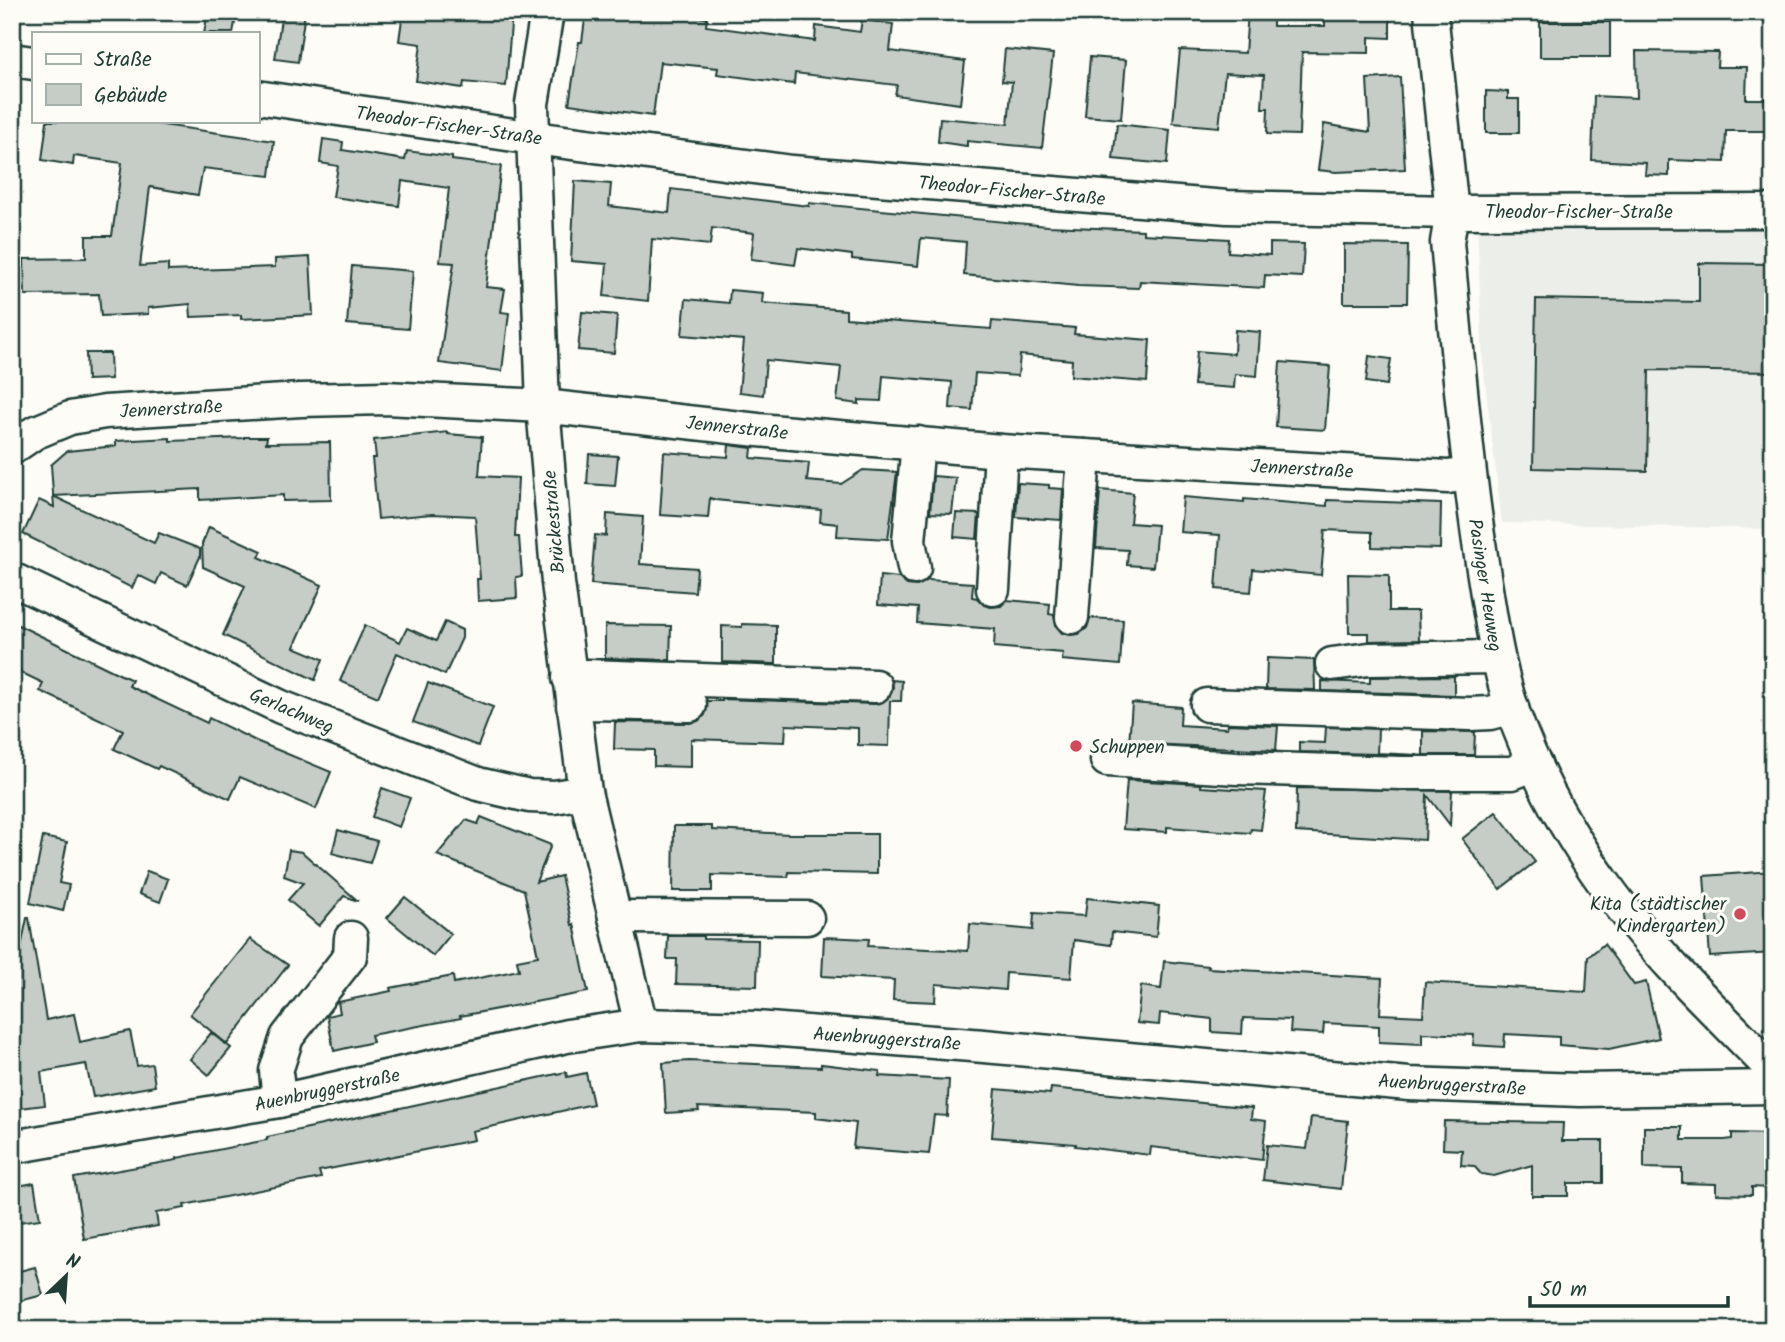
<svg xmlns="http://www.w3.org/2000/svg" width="1785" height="1342" font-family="Kalam,sans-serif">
<rect width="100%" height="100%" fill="#fdfcf7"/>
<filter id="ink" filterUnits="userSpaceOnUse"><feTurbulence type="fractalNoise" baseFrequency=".0143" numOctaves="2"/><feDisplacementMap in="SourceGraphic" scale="14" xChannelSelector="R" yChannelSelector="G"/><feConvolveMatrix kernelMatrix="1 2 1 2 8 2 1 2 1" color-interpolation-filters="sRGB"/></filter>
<g filter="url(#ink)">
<path fill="#eceee9" d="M1477 222 1773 227V529L1502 523 1483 365Z"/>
<g fill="#c6cdc7" stroke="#1f3d34" stroke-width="2">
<path d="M208 12H237L233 33H204Z"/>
<path d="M282 12H305L298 62 275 59Z"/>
<path d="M403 12H512L506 86 464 82 463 88 416 81 421 44 399 41Z"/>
<path d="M586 12H650L707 18 706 26 815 41 816 26 860 32 862 20 893 24 890 51 965 61 960 104 895 95 897 85 795 73 794 84 717 74 718 68 660 62 653 116 569 104 579 42H582Z"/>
<path d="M1248 12H1273V26H1325V12H1390V38L1369 37V53L1302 52 1299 135 1267 134 1268 108H1262L1264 75 1225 73 1219 127 1173 123 1180 50 1245 53Z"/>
<rect x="1540" y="22" width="70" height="35"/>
<path d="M1005 49 1053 54 1042 148 967 141V146L938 142 940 118 1008 124 1012 82 1002 81Z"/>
<path d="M1636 51 1718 52 1717 67H1747L1746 99H1773V131H1726L1725 162 1669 160V176L1645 175 1646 163 1592 160 1594 96 1637 98Z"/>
<path d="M1090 57 1126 60 1121 119 1085 116Z"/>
<path d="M1400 77 1405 169 1336 172 1318 170 1324 124 1370 132 1367 79Z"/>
<path d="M1486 91 1508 92V99H1519V133H1486Z"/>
<path d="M47 121H135L274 141 270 176 203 168 198 195 150 187 140 266 168 264V271L275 267V259L310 257 313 315 241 319V315L191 317 190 304 148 308V314L101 316 99 294 25 295 24 259 86 258V236H112L122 163 74 156 73 165 42 160Z"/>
<path d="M1117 124 1170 130 1167 164 1113 159Z"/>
<path d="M323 139 343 142 342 150 405 160 407 151 452 157V160L501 166 486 287 505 289 501 312 509 313 502 371 439 363 454 263 440 262 449 188 402 181 399 206 333 197 338 166 320 163Z"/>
<path d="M575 181 611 184 609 206 669 213 671 189 809 206V203L1048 226 1143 230V234L1229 239 1228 252 1270 255V243L1304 244 1302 277 1265 275 1264 288 1140 281 1139 288 1078 286 964 275 966 242 921 238 918 266 852 259V255L798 248 795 265 751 259 754 233 712 228 710 245 652 239 648 301 604 296 607 264 571 261Z"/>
<path d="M1344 244 1408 245 1407 303H1344Z"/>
<path d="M1699 263 1773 264V372L1649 370 1647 471 1533 468 1536 299 1699 302Z"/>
<path d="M352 266 413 271 408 329 347 324Z"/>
<path d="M730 290 763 293 762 303 846 310V318L991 329 992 321 1075 328 1074 334 1150 340 1147 382 1071 376 1072 360 1020 355 1018 376 975 373 972 410 950 408 952 382 883 376 881 401 859 400V404L837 401 841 367 766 360 763 395 739 392 744 340 682 335 686 299 729 303Z"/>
<path d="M582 312 617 315 614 353 578 350Z"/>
<path d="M1235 330 1260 332 1257 376 1235 374 1234 388 1194 385 1197 351 1234 354Z"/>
<path d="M86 353H110L111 379 87 380Z"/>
<path d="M1369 356 1391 359 1387 385 1366 382Z"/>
<path d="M1280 362 1330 366 1325 430 1276 427Z"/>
<path d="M448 432V434L482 437 479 476 518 478 515 537H519L522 576 516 577 517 598 478 601 477 579H480L475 516 432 514 378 519 372 458H376L374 440Z"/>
<path d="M244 437H267L266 443 330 442 331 500 283 501V495L200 500V489L53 496 154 543 159 533 200 549V557L187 585 161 573 156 584 138 575 132 588 23 534 39 500 54 507 51 465 67 451 116 446V441L170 438V441L244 438Z"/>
<path d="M729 445 752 448 751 458 809 463 807 481 841 484 863 470 897 472 888 539 837 536 838 524 820 522 821 510 715 500 710 498 708 518 660 515 664 452 728 457Z"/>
<path d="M589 454 618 456 615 486 587 484Z"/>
<path d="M933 476 956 478 952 514 930 513Z"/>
<path d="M1018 483 1049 485V488L1063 489 1061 520 1016 517Z"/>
<path d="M1100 490 1133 493 1130 523 1157 525 1153 567 1127 565 1128 550 1096 548Z"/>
<path d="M1183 497 1244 502V499L1327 506V500L1441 504 1440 549 1372 547V532L1325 530 1321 575 1253 569 1251 592 1216 589 1220 535 1180 532Z"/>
<path d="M956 513 979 514 977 539 954 537Z"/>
<path d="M607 514 643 517 640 564 697 568 695 592 591 584 595 535 606 536Z"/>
<path d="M209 527 262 551 259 557 322 585 294 647 323 659 315 680 223 635 245 586 203 567 202 544Z"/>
<path d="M1348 574 1389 575V611H1418L1419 640 1369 641V633H1349Z"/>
<path d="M880 576 899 578 907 585 917 586 928 580 973 583 972 597 977 598 984 605 991 607 1001 606 1007 600 1050 604 1049 614 1054 615 1056 626 1062 633 1070 635 1079 634 1087 628 1090 618 1123 620 1120 665 1062 660 1063 653 994 647 995 629 917 623 918 608 878 605Z"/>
<path d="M12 622 119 674 132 680 129 686 207 723 209 718 256 741 331 772 316 809 240 777 230 799 159 766 157 769 114 749 123 730 40 691 43 683 12 668Z"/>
<path d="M445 622 462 630V638L445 675 397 653 378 697 340 681 365 625 400 642 407 628 436 641Z"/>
<path d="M742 624 776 625V664L722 662V626L742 627Z"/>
<path d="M605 625 671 626 670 660 605 658Z"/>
<path d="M1267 658 1314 660 1315 690 1266 689Z"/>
<path d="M1454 676V695L1322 691V681L1370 683V677Z"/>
<path d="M892 680 902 681 901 701H890L889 746 858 745V728L786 725 785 742 691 739V767L654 766V750L614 749 615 722 690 723 698 721 705 715 707 701H722V699L875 704 883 702 890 696 893 687Z"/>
<path d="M428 683 493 707 478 746 413 722Z"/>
<path d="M1132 703 1181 707 1180 725 1227 728 1228 724 1278 726 1276 750 1129 743Z"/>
<path d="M1326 727 1378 729 1377 753 1418 755 1299 752V742L1325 743Z"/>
<path d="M1423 731 1475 732 1474 755H1423Z"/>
<path d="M1127 780 1201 784V787L1266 791 1261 830 1251 829 1250 833 1167 827V832L1123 829Z"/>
<path d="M382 788 410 798 399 827 372 817Z"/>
<path d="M1297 788 1452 791 1450 825 1427 795 1425 840 1296 832Z"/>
<path d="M1496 812 1535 862 1500 889 1462 839Z"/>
<path d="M481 817 551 845 536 882 561 876 572 925 574 924 588 992 460 1016 461 1018 371 1035 373 1042 334 1051 327 1016 340 1013 338 1002 391 991 390 988 453 976 454 983 519 970 517 960 538 956 524 890 437 855 466 820 478 824Z"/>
<path d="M674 826H712V830L790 834H877V874L789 872 788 877 712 875V891H673Z"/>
<path d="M338 830 377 841 370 863 332 853Z"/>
<path d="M43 837 67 842 59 883 69 885 63 911 30 903Z"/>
<path d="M289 850 302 852 358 901 344 896 319 926 288 900 303 883 284 876Z"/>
<path d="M147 871 168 879 160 902 139 894Z"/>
<path d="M1773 871V953L1710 957 1704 876Z"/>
<path d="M405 897 451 934 433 956 387 918Z"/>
<path d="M1087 898 1159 906 1156 937 1112 932 1111 945 1074 940 1071 978 1006 973 1005 990 936 984 935 1002 893 1000 894 980 822 976 824 937 869 939 868 946 968 951 970 924 1033 930 1034 913 1085 916Z"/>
<path d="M27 918H29L46 1020 74 1014 80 1042 130 1031 137 1066 152 1064 155 1086 93 1097 86 1064 41 1072 45 1105 12 1109V981H14Z"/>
<path d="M668 936H703V939L758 940 757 986 676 984 677 959H667Z"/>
<path d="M250 939 288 965 227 1044 190 1014Z"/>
<path d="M1604 944 1634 985 1646 982 1659 1038 1609 1049 1559 1045V1037L1505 1034 1504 1047 1473 1045 1474 1035 1422 1033V1044L1379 1042V1026L1324 1023 1323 1034 1307 1033 1290 1032 1291 1020 1243 1018 1242 1034 1212 1032V1019L1160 1013 1159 1025 1137 1023 1141 986 1161 989 1164 961 1209 966 1208 968 1382 978 1380 1014 1423 1016 1425 982 1586 992 1588 957Z"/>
<path d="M211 1033 231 1048 209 1075 190 1059Z"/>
<path d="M689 1061 821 1067V1064L880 1071 879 1076 949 1080 947 1116 934 1115 929 1154 853 1148 856 1123 816 1118V1112L698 1107 699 1111 666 1113 663 1063Z"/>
<path d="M566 1072 567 1077 586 1073 593 1104 472 1131 474 1140 319 1171 321 1178 184 1205 185 1208 156 1213 158 1226 84 1239 74 1178 177 1160V1158L267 1140V1137L331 1123Z"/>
<path d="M1051 1088 1252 1108 1251 1119 1266 1121 1262 1160 1151 1147 1150 1155 1075 1146 1076 1144 992 1137 996 1089 1050 1094Z"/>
<path d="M1311 1117 1348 1121 1341 1189 1263 1180 1267 1145 1307 1149Z"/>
<path d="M1444 1121 1563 1123 1562 1141H1603V1183H1568V1196H1532V1165L1494 1176 1481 1174 1474 1166 1461 1165 1462 1150 1443 1149Z"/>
<path d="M1644 1127H1682V1140H1725L1732 1139V1133L1773 1134 1769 1188 1752 1187V1195L1716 1194V1184L1682 1183V1169L1644 1168Z"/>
<path d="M34 1183 40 1219 12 1223V1187Z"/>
<path d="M35 1267 43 1295 12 1303V1273Z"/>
</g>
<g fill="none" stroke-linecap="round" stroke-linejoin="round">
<g stroke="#1f3d34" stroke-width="37">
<g id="minor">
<path d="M547 12 532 104 543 406 558 583 585 792 641 1025"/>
<path d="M1431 12 1452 212 1447 242C1457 349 1466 457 1482 563 1491 619 1498 675 1519 728 1540 782 1572 839 1606 886 1652 951 1717 1013 1773 1070"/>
<path d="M12 60 33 63"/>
<path d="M257 97 534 138 792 172 1227 207 1452 212 1773 211"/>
<path d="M12 448 34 433 70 418 105 412 301 400 386 398 543 406 758 430 1001 451 1448 477 1469 474"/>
<path d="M914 568 909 541 918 443"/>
<path d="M12 579 281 707 478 784 529 796 554 797 585 792"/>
<path d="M993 589 1001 451"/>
<path d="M1072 617 1084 456"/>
<path d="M1332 664 1369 659 1496 657"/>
<path d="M569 678 588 676 875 686"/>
<path d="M1207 705 1470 714 1490 713 1512 707"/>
<path d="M573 706 591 703 690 705"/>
<path d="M1107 760 1237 768 1401 773H1512L1535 764"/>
<path d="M615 917 807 918"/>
<path d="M279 1101 276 1071 287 1037 350 956 351 938"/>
<path d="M12 1147 279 1101 567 1036 641 1025 756 1028 984 1046 1409 1084 1580 1090 1773 1087"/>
</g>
</g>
<use href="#minor" stroke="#fdfcf7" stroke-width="32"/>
</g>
</g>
<g fill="#d1495b" stroke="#fdfcf7" stroke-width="2.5">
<circle cx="1076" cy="746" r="7"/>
<circle cx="1740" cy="914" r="7"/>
</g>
<g text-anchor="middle" stroke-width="6" stroke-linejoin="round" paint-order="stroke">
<g font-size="19" fill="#1f3d34" stroke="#fdfcf7">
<text transform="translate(449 125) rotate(8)" y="7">Theodor-Fischer-Straße</text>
<text transform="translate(1012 190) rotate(5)" y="7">Theodor-Fischer-Straße</text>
<text x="1579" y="218">Theodor-Fischer-Straße</text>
<text transform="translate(171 408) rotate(-3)" y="7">Jennerstraße</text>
<text transform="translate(737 427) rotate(6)" y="7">Jennerstraße</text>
<text transform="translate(1302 468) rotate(3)" y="7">Jennerstraße</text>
<text transform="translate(553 522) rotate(-95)" y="7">Brückestraße</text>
<text transform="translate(1486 585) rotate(81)" y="7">Pasinger Heuweg</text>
<text transform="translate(292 710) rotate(23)" y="7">Gerlachweg</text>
<text transform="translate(887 1038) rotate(4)" y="7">Auenbruggerstraße</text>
<text transform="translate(1452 1084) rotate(3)" y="7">Auenbruggerstraße</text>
<text transform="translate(327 1089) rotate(-12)" y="7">Auenbruggerstraße</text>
</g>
<g font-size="19" fill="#1f3d34" stroke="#fdfcf7" text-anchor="start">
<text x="1090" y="753">Schuppen</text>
<text x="1726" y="910" text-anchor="end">Kita (städtischer<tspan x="1726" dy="22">Kindergarten)</tspan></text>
</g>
</g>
<rect width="1785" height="1342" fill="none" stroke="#fdfcf7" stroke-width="42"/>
<rect x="21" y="21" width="1743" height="1300" fill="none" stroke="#1f3d34" stroke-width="2.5" filter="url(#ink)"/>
<rect x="32" y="32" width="228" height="91" fill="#fdfcf7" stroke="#a4b0a9" stroke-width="2"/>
<rect x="46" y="54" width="35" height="10" fill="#fdfcf7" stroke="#a4b0a9" stroke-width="2"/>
<text x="94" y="66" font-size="21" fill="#1f3d34">Straße</text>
<rect x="46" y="84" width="35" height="21" fill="#c6cdc7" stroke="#a4b0a9" stroke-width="2"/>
<text x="94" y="102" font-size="21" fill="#1f3d34">Gebäude</text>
<g transform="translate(66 1276) rotate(25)" stroke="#fdfcf7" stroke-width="5" paint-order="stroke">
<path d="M0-5L12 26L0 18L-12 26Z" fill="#1f3d34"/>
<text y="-10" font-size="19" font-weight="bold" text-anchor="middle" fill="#1f3d34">N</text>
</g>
<path d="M1530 1296v10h198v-10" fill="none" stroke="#1f3d34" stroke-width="3.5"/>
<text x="1540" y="1296" font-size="21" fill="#1f3d34" stroke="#fdfcf7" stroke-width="5" paint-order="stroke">50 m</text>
</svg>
